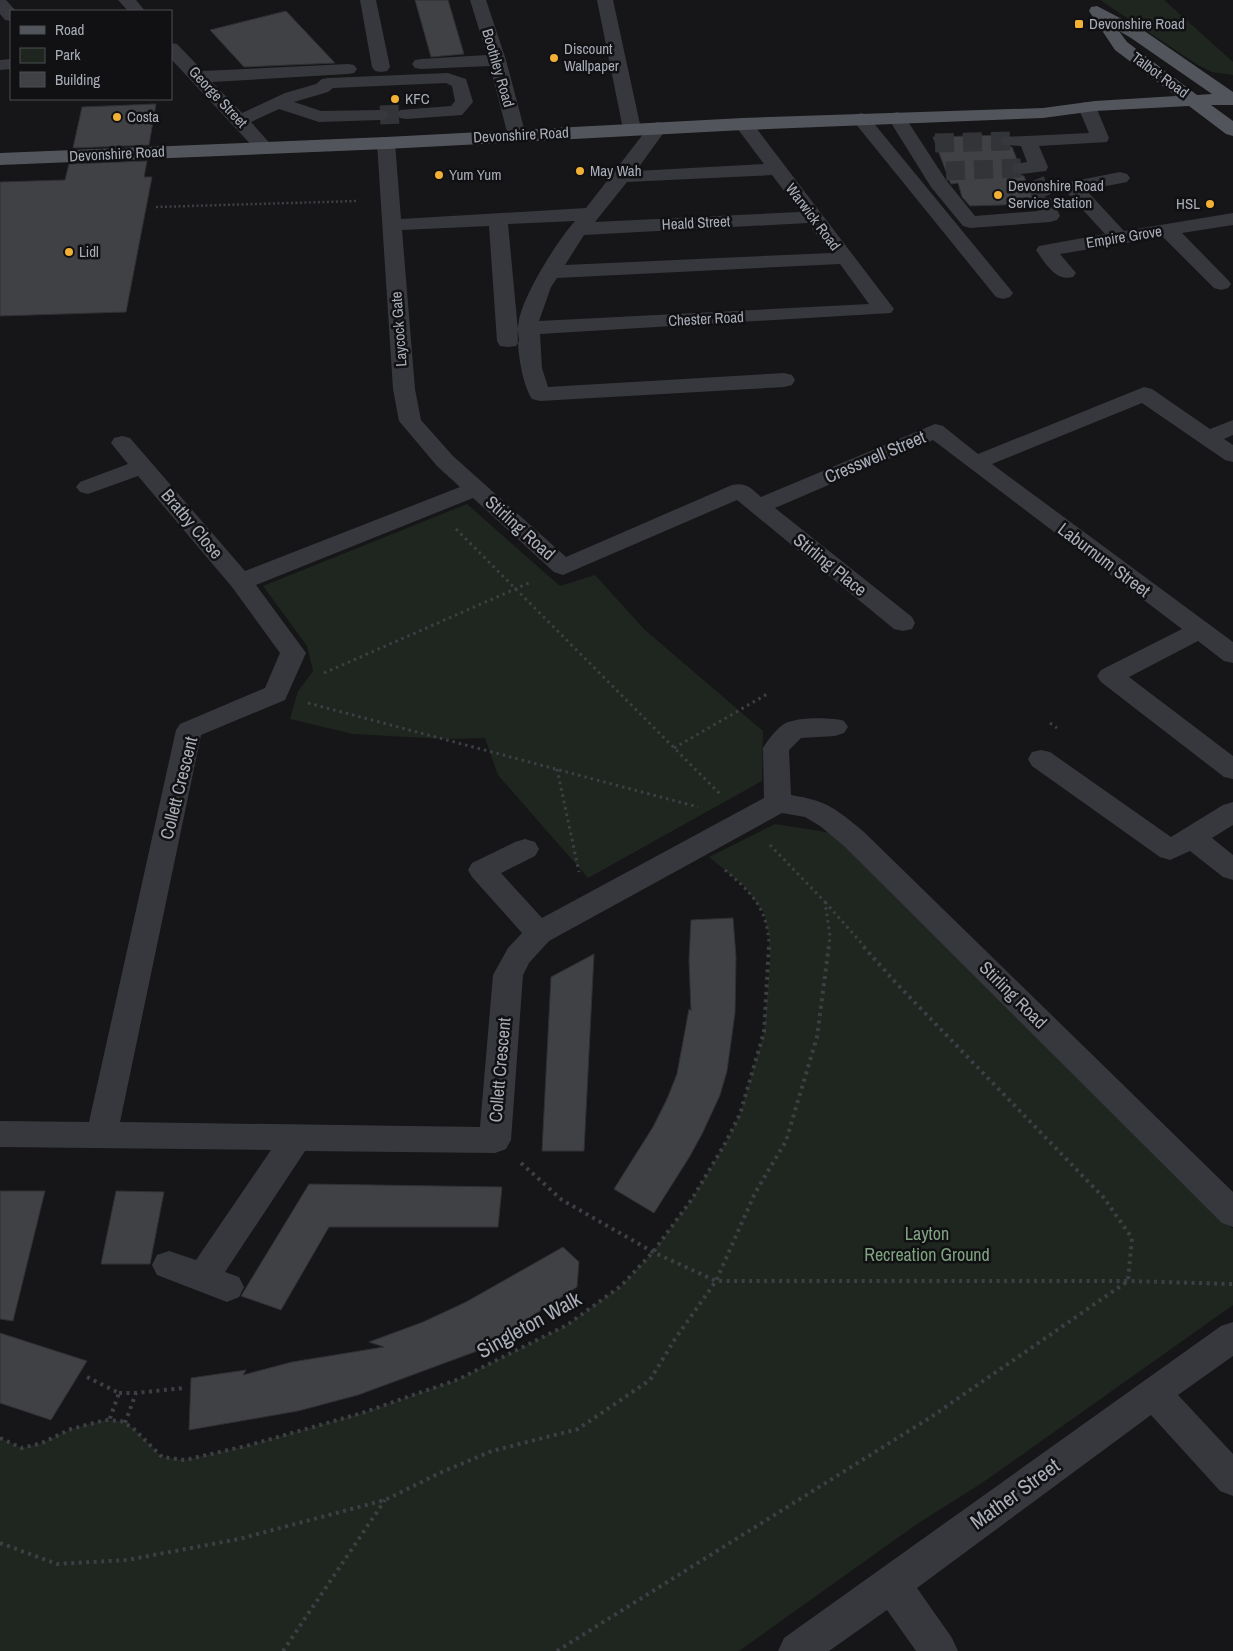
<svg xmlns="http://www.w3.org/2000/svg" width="1233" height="1651" font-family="'Archivo Narrow',sans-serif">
<rect width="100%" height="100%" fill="#161618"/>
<g fill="#1e261f">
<path d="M1100 0H1164L1233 62V75L1212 72 1198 65Z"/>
<path d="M467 504 560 586 595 575 645 630 763 731 762 781 588 878 498 775 485 738 445 739 353 734 290 719 298 691 313 671 307 646 263 586Z"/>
<path d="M775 824 832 833 1233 1229V1305L982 1483 917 1524 739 1651H0V1438L22 1448 42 1443 71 1429 105 1420 121 1421 133 1428 162 1457 185 1460 250 1445 362 1413 459 1379 567 1325 621 1286 653 1252 692 1199 726 1142 740 1114 764 1032 770 959 769 936 764 913 744 886 709 857Z"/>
</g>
<g fill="#404145" stroke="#303034">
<path d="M415 0H448L464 54 431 57Z"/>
<path d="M286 11 335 63 244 67 210 30Z"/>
<path d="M156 104 149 145 73 148 82 107Z"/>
<path d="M1003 135 999 140 1001 146 1012 147 1018 162 1012 163 1010 169 1013 174 1024 176 1034 201 1033 204 970 206 962 197 958 183 951 184 950 182 933 137Z"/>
<path d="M147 161 144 177H152L126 312 0 316V182L65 180 69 164Z"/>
<path d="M733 918 736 957 735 1013 727 1071 720 1095 703 1132 690 1156 654 1213 614 1189 653 1127 667 1099 677 1074 689 1009 691 1011 689 960 691 920Z"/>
<path d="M594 954 584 1151H542L551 977Z"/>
<path d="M309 1184 502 1187 498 1227H329L281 1310 241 1296Z"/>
<path d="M0 1191H45L13 1321 0 1319Z"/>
<path d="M116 1191 164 1192 150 1264H101Z"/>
<path d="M563 1247 579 1262 577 1287 512 1329 486 1342 488 1347 358 1395 298 1411 189 1430 191 1378 246 1370 243 1375 292 1362 384 1347 369 1342 423 1322 466 1302Z"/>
<path d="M0 1333 87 1361 51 1420 0 1403Z"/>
</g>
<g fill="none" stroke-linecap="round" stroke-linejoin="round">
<g stroke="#333438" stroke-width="19" stroke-dasharray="19 9" stroke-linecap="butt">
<path d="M380 115 406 114"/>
<path d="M935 143 1010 141"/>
<path d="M946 171 1021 168"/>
<path d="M1035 180 1045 203"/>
</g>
<path stroke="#3d3f44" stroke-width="2.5" stroke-dasharray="2 2.5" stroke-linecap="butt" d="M156 207 357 201"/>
<g stroke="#3d3f44" stroke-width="3" stroke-dasharray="2.5 4" stroke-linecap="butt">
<path d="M456 529 722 796"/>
<path d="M324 673 531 582"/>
<path d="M308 703 698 807"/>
<path d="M1050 723 1057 728"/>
<path d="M674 748 769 693"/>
<path d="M557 769 579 872"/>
<path d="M770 845 825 902 830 936 829 946"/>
<path d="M725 870C752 893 768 909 769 946"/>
<path d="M825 902 864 946"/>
</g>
<g stroke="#3d3f44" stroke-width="4" stroke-dasharray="3 4.5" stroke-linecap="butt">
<path d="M521 1163 562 1200 653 1252 716 1281H1128L1233 1284"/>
<path d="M87 1377 119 1393 109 1421"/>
<path d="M119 1393H136"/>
<path d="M125 1423 136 1393 184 1388"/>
<path d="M0 1438 22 1448 42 1443 71 1429 105 1420 121 1421 133 1428 162 1457 185 1460 250 1445 362 1413 459 1379 567 1325 621 1286 653 1252 692 1199 726 1142 740 1114 764 1032 769 945"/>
<path d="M0 1543 57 1564 127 1560 239 1539 385 1500 442 1472 492 1451 578 1429 650 1380 675 1339 716 1281 755 1193 786 1141 817 1037 829 945"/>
<path d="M283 1651 385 1500"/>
<path d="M557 1651 931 1417 1128 1281 1132 1238 1104 1198 896 983 862 945"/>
</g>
<g fill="#37383d" fill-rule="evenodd">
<path d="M0 0H6L16 11H11V21L5 20 0 14Z"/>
<path d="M118 0H136L145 11H128Z"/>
<path d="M360 0H376L390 67 387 71 381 72 375 71 372 67Z"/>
<path d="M470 0H486L506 60 526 136 524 140 517 142 510 140 508 136 490 66 421 69 415 68 412 64 415 60 421 59 487 55Z"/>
<path d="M597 0H613L641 129 639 133 632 135 625 133 623 129Z"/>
<path d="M171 43 177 44 203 71 348 64 354 65 357 69 354 73 348 74 212 82 242 113 285 93 316 84 322 79 328 78 448 73 466 79 473 102 462 115 406 119 400 118 397 114 400 110 451 106 455 101 452 86 446 83 333 88 328 92 294 102 321 111 380 110 386 111 389 115 386 119 380 120 319 122 279 109 251 122 273 147 271 151 264 153 257 151 171 59Z"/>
<path d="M11 59V69L0 70V60Z"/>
<path d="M1087 102 1093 103 1096 107 1109 138 1107 142 1039 146 1048 167 1046 171 1021 174 1014 172 1012 168 1014 164 1027 162 1021 146 1003 145 1001 141 1003 137 1089 133 1078 107 1081 103Z"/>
<path d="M897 112 903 114 946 180 975 216 1038 211 1035 203 1038 199 1045 197 1052 199 1060 216 1057 220 1050 222 970 228 963 226 931 187 888 118 891 114Z"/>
<path d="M861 113 867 115 1010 289 1013 293 1010 297 1003 299 996 297 855 123 852 119 855 115Z"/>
<path d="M743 118 750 120 891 305 894 309 891 313 540 334 542 368 548 387 784 373 792 375 795 380 792 385 784 387 540 401 532 399C521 382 515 340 519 320 524 294 557 241 575 221L508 224 519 341 516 346 508 347 500 346 497 341 489 226 402 230 415 389 421 420 453 456 566 557 732 485C746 482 751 488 761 497L935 424 943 426 978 454 1144 387 1152 389 1210 429 1233 420V435L1224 439 1233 445V462L1225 460 1142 403 992 464 1233 642V663L1224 661 1198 641 1129 677 1233 756V779L1224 777 1101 682 1097 676 1101 670 1182 629 933 440 775 508 912 617 915 623 912 629 903 631 894 629 737 500 563 575 554 572 473 498 256 585 306 653 285 700 201 735 120 1122 480 1127 493 975 508 948 522 933 472 877 468 870 472 863 515 842 525 839 535 842 539 849 535 856 501 873 542 918 764 798 763 748C768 740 776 729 784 724 795 717 832 717 844 721L848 727 844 733 835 736 801 738 789 750 791 795C828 801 836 809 864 832L1233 1192V1227L1222 1223 844 846 820 826 805 817 782 813 549 941 529 963 523 975 511 1140 506 1149 495 1153 305 1151 225 1272 239 1277 244 1287 239 1297 227 1302 157 1275 152 1265 157 1255 169 1251 196 1260 271 1150 0 1147V1121L89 1122 176 730 180 724 265 688 280 653 232 587 138 476 88 494 80 492 76 487 80 482 128 464 111 443 114 438 122 436 130 438 245 571 460 487 437 466 399 421 393 389 377 143 379 139 386 137 393 139 395 143 401 219 586 208 651 124 658 122 665 124 667 128 636 171 764 164 734 124 736 120ZM772 175 800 212 595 222 627 182ZM808 223 831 253 565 265 584 235ZM840 264 869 304 539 321 551 287 557 278Z"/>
<path d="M1120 172 1127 174 1130 178 1127 182 1086 190 1124 231 1233 213V225L1182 233 1228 280 1231 284 1228 288 1221 290 1214 288 1163 237 1060 254 1076 273 1073 277C1056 282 1045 263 1036 250L1039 246 1105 234 1062 187 1065 183Z"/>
<path d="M1041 750 1050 752 1171 837 1223 805 1233 802V825L1212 838 1233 855V880L1223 877 1190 851 1170 860 1160 857 1032 766 1028 759 1032 752Z"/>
<path d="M1233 1322V1356L1178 1395 1233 1454V1496L1220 1491 1151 1415 917 1588 952 1638 958 1651H916L887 1610 829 1651H778L784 1638 1221 1326Z"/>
</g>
<path fill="#53555c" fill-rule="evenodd" d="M1097 6 1143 30 1233 92V105H1211L1233 121V136L1226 134 1189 106 1095 111 1043 118 743 130 386 149 0 165V153L386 137 743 118 1043 108 1095 101 1176 96 1115 50 1089 11 1091 7ZM1119 31 1131 38 1212 94 1197 95 1127 42Z"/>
</g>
<g fill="#f2b134" stroke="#111113" stroke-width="2">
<rect x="1074" y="19" width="10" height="10" rx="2.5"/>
<circle cx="554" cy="58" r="5"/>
<circle cx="395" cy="99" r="5"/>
<circle cx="117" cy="117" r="5"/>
<circle cx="580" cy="171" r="5"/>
<circle cx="439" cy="175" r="5"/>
<circle cx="998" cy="195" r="5"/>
<circle cx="1210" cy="204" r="5"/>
<circle cx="69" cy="252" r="5"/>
</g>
<g text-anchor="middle" stroke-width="5" stroke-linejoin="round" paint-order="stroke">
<g font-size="15" fill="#a8adb8" stroke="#111113" text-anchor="start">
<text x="1089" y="29">Devonshire Road</text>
<text x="564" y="54">Discount<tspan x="564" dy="17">Wallpaper</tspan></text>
<text x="405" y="104">KFC</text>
<text x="127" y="122">Costa</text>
<text x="590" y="176">May Wah</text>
<text x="449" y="180">Yum Yum</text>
<text x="1008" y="191">Devonshire Road<tspan x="1008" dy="17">Service Station</tspan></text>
<text x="1200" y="209" text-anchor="end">HSL</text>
<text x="79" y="257">Lidl</text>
</g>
<g font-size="15" fill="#a8adb8" stroke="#111113">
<text transform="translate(498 68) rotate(74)" y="5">Boothley Road</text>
<text transform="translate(1160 75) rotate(36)" y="5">Talbot Road</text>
<text transform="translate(218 97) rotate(47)" y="5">George Street</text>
<text transform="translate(521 135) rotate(-3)" y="5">Devonshire Road</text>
<text transform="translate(117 154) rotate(-3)" y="5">Devonshire Road</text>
<text transform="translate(813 217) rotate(53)" y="5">Warwick Road</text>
<text transform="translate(696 223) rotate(-3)" y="5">Heald Street</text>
<text transform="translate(1124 237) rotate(-9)" y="5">Empire Grove</text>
<text transform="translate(706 319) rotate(-3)" y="5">Chester Road</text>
<text transform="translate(399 329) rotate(-94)" y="5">Laycock Gate</text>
</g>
<g font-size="18" fill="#a8adb8" stroke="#111113">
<text transform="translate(875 457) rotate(-23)" y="6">Cresswell Street</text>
<text transform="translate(192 524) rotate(50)" y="6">Bratby Close</text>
<text transform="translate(520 528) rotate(42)" y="6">Stirling Road</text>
<text transform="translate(1104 560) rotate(37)" y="6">Laburnum Street</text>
<text transform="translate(830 565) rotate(39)" y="6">Stirling Place</text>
<text transform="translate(179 788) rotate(-76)" y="6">Collett Crescent</text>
<text transform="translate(1013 995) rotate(45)" y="6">Stirling Road</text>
<text transform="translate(500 1070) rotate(-85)" y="6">Collett Crescent</text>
</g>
<g font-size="18" fill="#7fa381" stroke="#111113">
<text x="927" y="1240">Layton<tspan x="927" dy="21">Recreation Ground</tspan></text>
</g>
<g font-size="21" fill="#a8adb8" stroke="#111113">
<text transform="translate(529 1325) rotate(-29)" y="7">Singleton Walk</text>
<text transform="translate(1015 1494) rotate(-36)" y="7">Mather Street</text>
</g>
</g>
<rect x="10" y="10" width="162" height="90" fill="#111113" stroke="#4d4f55"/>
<rect x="20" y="26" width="25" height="8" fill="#53555c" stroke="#4d4f55"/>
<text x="55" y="35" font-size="15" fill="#a8adb8">Road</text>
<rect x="20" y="48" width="25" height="15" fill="#1e261f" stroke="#4d4f55"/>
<text x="55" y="60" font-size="15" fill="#a8adb8">Park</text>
<rect x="20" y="72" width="25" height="15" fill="#404145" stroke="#4d4f55"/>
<text x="55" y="85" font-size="15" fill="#a8adb8">Building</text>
</svg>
